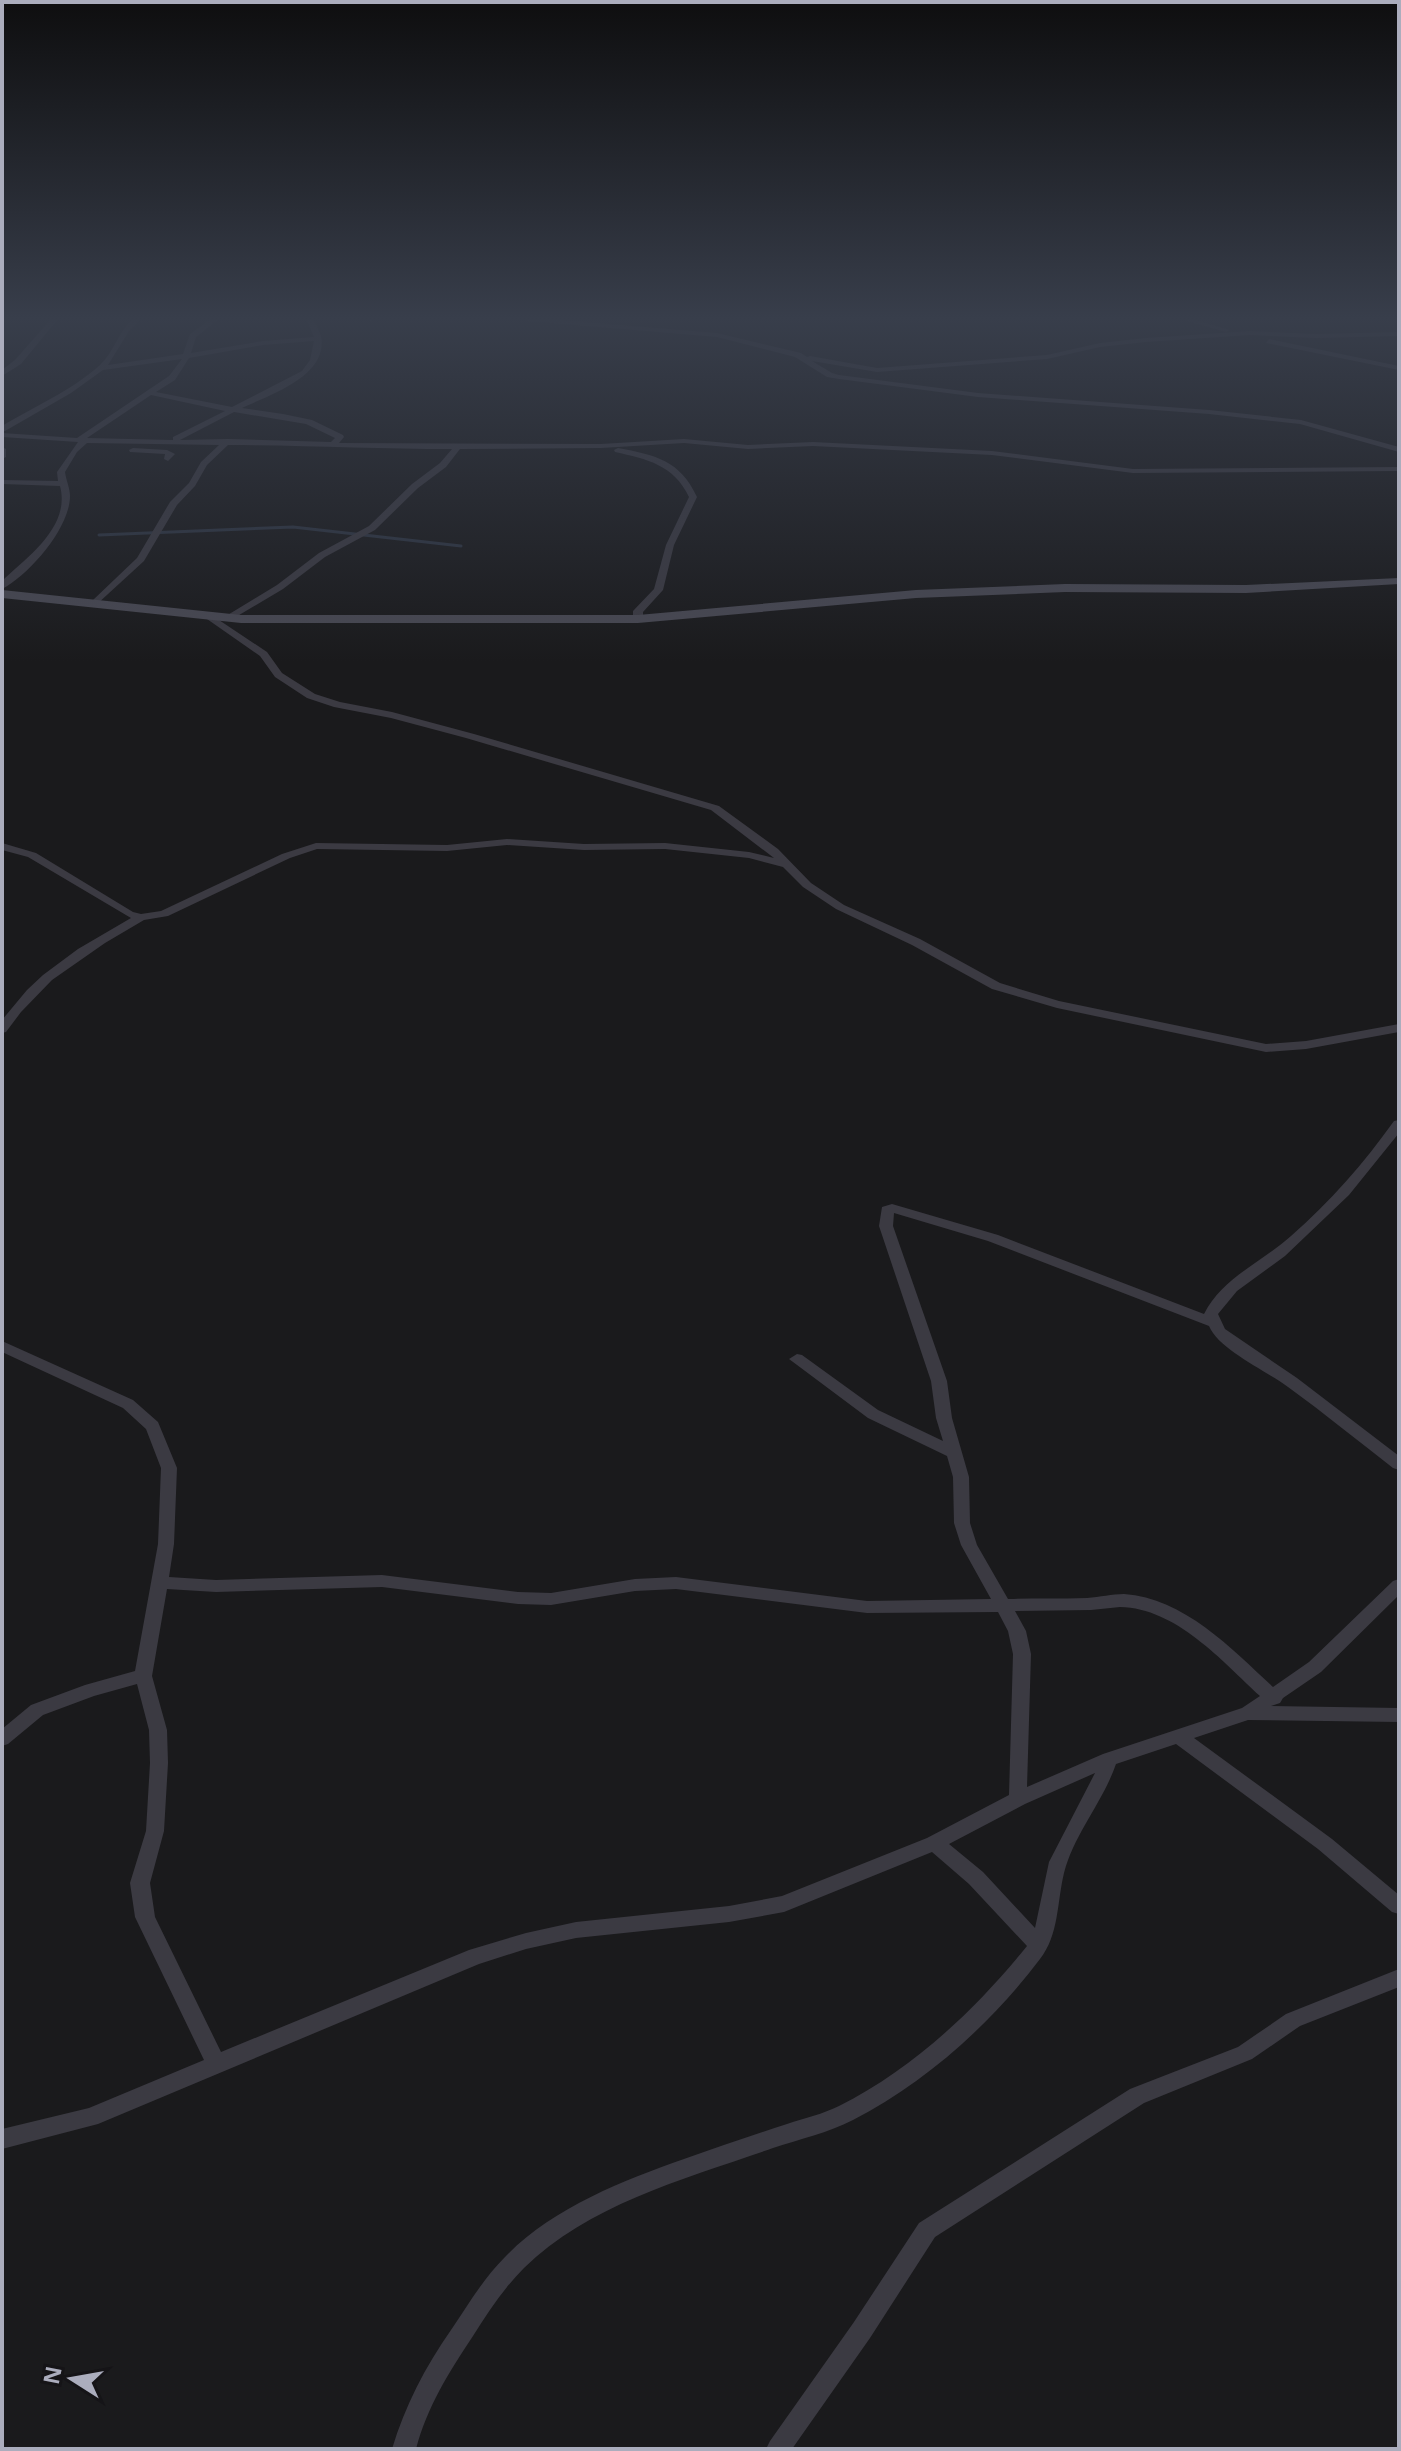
<svg xmlns="http://www.w3.org/2000/svg" width="1401" height="2451" font-family="'Open Sans',sans-serif">
<rect width="100%" height="100%" fill="#1a1a1c"/>
<g fill="none" stroke-linecap="round" stroke-linejoin="round">
<path stroke="#2e3542" stroke-width="3" d="M99 535 293 527 461 546"/>
<g fill="#3b3a42" fill-rule="evenodd">
<path d="M51 319H58L21 364 2 376V370L15 360Z"/>
<path d="M133 319H141L129 331 108 365 183 354 190 334 211 319H219L196 337 191 353 263 341 314 337 306 319H313C316 324 319 331 321 336 329 376 269 395 242 408L283 414 312 420 343 435 344 437 339 443 601 444 684 439 748 445 813 442 992 451 1133 469 1399 467V471L1133 473 992 455 813 446 748 449 684 443 601 448 460 449 446 467 418 488 375 530 325 557 283 589 229 621 224 618 226 616 277 585 319 553 369 526 412 484 440 463 452 449C377 449 303 445 228 445L207 465 195 486 177 505 144 561 96 605 91 602 93 600 137 558 170 502 189 483 201 462 219 445 87 443 77 452 65 472C66 480 70 488 70 496 70 528 29 575 2 589V581C27 557 71 527 60 486L2 484V480L58 481 57 472 78 442 2 437V433L77 438 169 376 182 359 103 370 71 393 5 431H2V426C35 406 71 391 100 365 114 352 118 332 133 319ZM314 341 310 360 302 371 232 407 156 392 175 380 189 358 263 345ZM151 395 225 411 173 437V440L87 438ZM234 412 306 424 335 438 331 442 228 439 180 440Z"/>
<path d="M364 319H375L371 321Z"/>
<path d="M523 319H548L717 333 801 353 807 357 810 356 877 368 1047 355 1100 343 1146 338 1250 331 1316 334 1399 332V336L1316 338 1250 335 1146 342 1100 347 1047 359 877 372 812 361 832 373 839 375 978 393 1209 410 1301 420 1399 447V452L1300 424 1209 414 978 397 839 379 827 377 795 357 717 337 527 321Z"/>
<path d="M1180 319H1191L1230 330 1226 332Z"/>
<path d="M1269 339 1399 366V370L1266 343Z"/>
<path d="M2 447 6 449V457L2 459Z"/>
<path d="M133 448 167 450 175 454 168 461 164 459 165 454 130 452 129 450Z"/>
<path d="M618 448C655 455 680 460 697 497L674 545 663 590 643 612V619L638 622 633 619V611L654 589 666 545 689 497C674 465 647 459 615 452L614 450Z"/>
<path d="M210 614 267 652 282 673 315 694 340 702 392 712 474 734 719 806 778 849 811 883 844 905 920 939 1000 983 1059 1001 1266 1044 1306 1041 1399 1024V1032L1306 1049 1266 1052 1057 1008 992 989 912 945 836 909 803 887 783 867 749 858 665 849 584 850 507 845 447 851 317 849 290 858 168 916 144 920 105 943 52 980 21 1012 6 1032 2 1033V1020L27 990 43 975 78 949 131 918 28 857 2 850V843L36 853 133 912 141 914 161 911 282 854 316 843 447 845 507 839 584 844 665 843 749 852 774 858 711 810 466 738 391 718 334 707 307 698 275 677 260 656 207 619V615Z"/>
<path d="M1399 1120V1133L1349 1195 1285 1256 1237 1291 1218 1314 1225 1329 1297 1378 1399 1456V1470L1393 1468C1358 1441 1324 1413 1288 1387 1267 1371 1219 1350 1209 1326L988 1241 894 1213 893 1226 947 1381 952 1418 969 1477 970 1523 977 1545 1008 1599C1034 1598 1061 1599 1087 1598 1100 1597 1112 1594 1124 1594 1184 1598 1232 1649 1273 1687L1309 1662 1393 1581 1399 1579V1595L1321 1672 1283 1698 1280 1703 1271 1706 1399 1708V1722L1248 1720 1194 1738 1332 1839 1399 1895V1914L1392 1912 1318 1849 1176 1744 1116 1764C1103 1802 1074 1834 1064 1873 1057 1902 1059 1935 1040 1959 991 2024 925 2083 853 2120 828 2133 800 2139 773 2148 688 2178 590 2203 524 2268 504 2288 488 2312 473 2336 449 2372 427 2407 416 2449H392C405 2406 425 2367 451 2330 468 2305 483 2279 505 2257 552 2208 622 2181 684 2159 718 2147 753 2135 787 2124 805 2118 823 2114 839 2106 913 2069 975 2010 1027 1946L969 1884 932 1852 784 1912 729 1922 576 1938 526 1949 479 1964 98 2124 2 2149V2129L89 2108 204 2060 135 1917 130 1883 146 1831 150 1763 149 1730 137 1684 94 1696 43 1715 8 1744 2 1746V1729L31 1705 85 1685 135 1671 158 1544 161 1468 146 1429 123 1408 2 1352V1341L133 1400 158 1422 177 1468 174 1544 169 1577 216 1580 382 1575 518 1592 551 1593 635 1579 676 1577 867 1601 991 1599 961 1545 954 1523 953 1477 947 1456 868 1418 789 1359 797 1354 802 1355 878 1410 943 1441 936 1418 931 1381 879 1226 882 1207 892 1204 998 1235 1204 1314C1222 1278 1262 1262 1291 1236 1330 1202 1364 1163 1394 1121ZM382 1587 518 1604 551 1605 635 1591 676 1589 867 1613 998 1612 1008 1631 1013 1654 1009 1795 927 1838 782 1896 729 1906 576 1922 526 1933 469 1950 221 2052 155 1917 150 1883 164 1831 168 1763 167 1730 152 1676 167 1589 216 1592ZM1120 1607C1176 1608 1222 1661 1260 1696L1242 1708 1103 1754 1027 1787 1031 1654 1026 1631 1015 1611 1091 1610ZM1095 1773 1049 1862 1035 1928 983 1872 949 1844 1025 1804Z"/>
<path d="M1399 1969V1987L1300 2026 1252 2059 1144 2103 935 2237 870 2338 792 2449H766L770 2441 854 2322 919 2223 1130 2089 1238 2047 1286 2014Z"/>
</g>
<path fill="#484852" fill-rule="evenodd" d="M1399 578V584L1246 593 1065 592 916 598 638 623H241L2 598V590L241 615H638L916 590 1065 584 1246 585Z"/>
</g>
<linearGradient id="sky" x2="0" y2="1"><stop stop-color="#0e0e0f"/><stop offset="0.48" stop-color="#383e4b"/><stop offset="1" stop-color="#383e4b" stop-opacity="0"/></linearGradient>
<rect width="1401" height="662" fill="url(#sky)"/>
<rect width="1401" height="2451" fill="none" stroke="#abadbd" stroke-width="8"/>
<g transform="translate(72 2379) rotate(281)" stroke="#151417" stroke-width="6" paint-order="stroke">
<path d="M0-6L14 30L0 20L-14 30Z" fill="#abadbd"/>
<text y="-12" font-size="22" font-weight="bold" text-anchor="middle" fill="#abadbd">N</text>
</g>
</svg>
